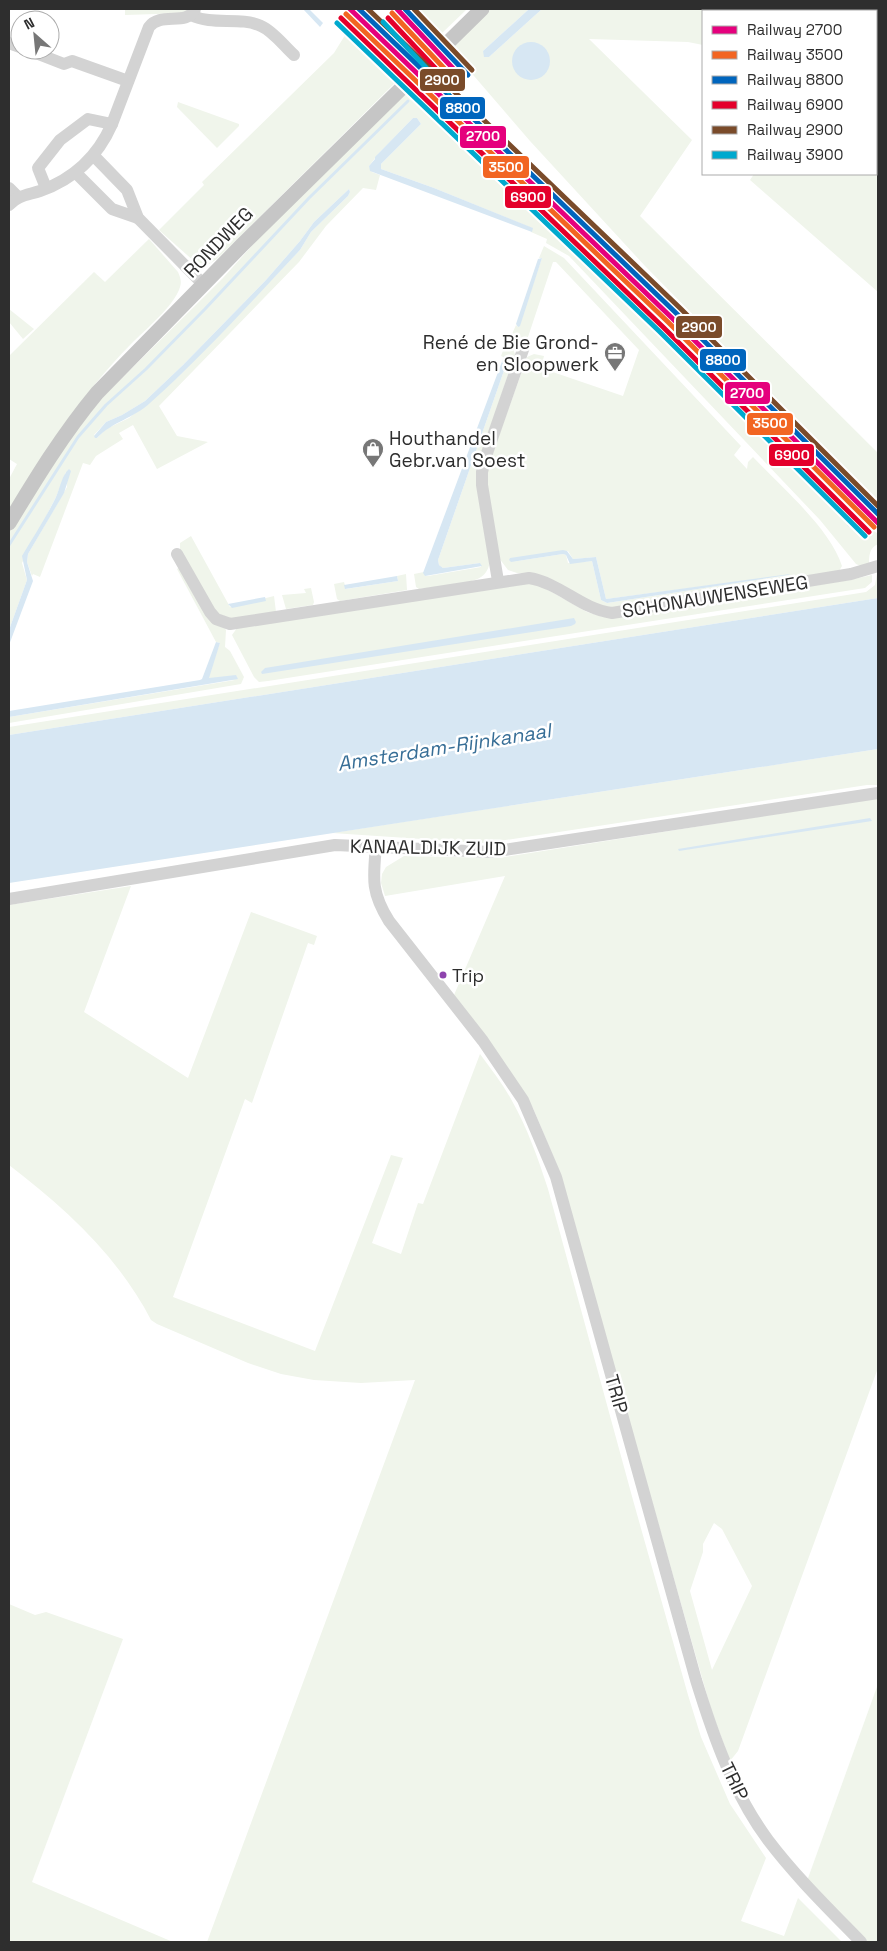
<svg xmlns="http://www.w3.org/2000/svg" width="887" height="1951" font-family="'Space Grotesk',sans-serif">
<rect width="100%" height="100%" fill="#fff"/>
<g fill="#f0f5eb" fill-rule="evenodd">
<path d="M125 9H188V13L125 15Z"/>
<path d="M415 9H467L440 35Z"/>
<path d="M491 9H529L483 51 489 57 542 9H734L739 11H703V45L688 42 589 39 692 140 640 216 878 453V503L645 266 530 141 468 69 447 49Z"/>
<path d="M353 26 402 76 217 259 209 264 196 263 159 230 204 185 202 182 334 53 347 32Z"/>
<path d="M876 65 878 67V292L750 180 754 174H876Z"/>
<path d="M414 84 422 87 441 106 444 111 449 113C590 248 732 382 866 524L878 534V544C869 548 869 556 869 565L863 567 856 564 820 520 569 256 546 243 547 239 531 232 532 228 434 188 381 169V164L421 124 417 118H413L379 153 369 166 372 172 380 175 376 190 363 188 326 226 299 262 159 406 177 436 208 442 157 469 133 425 119 433 123 439 96 456 90 465 83 463 40 577 33 574 32 576 27 562 28 554 67 487 66 472 56 497 22 563 27 580 9 630V532L47 469 100 400 223 278 283 211ZM349 189 350 192 348 196 311 232 300 250 178 377 129 418 106 429 97 438 94 435 106 422 122 415 145 401 183 365 266 280 300 241 314 222Z"/>
<path d="M178 102 239 124V126L217 148 177 107Z"/>
<path d="M149 239 178 272C180 277 182 281 180 287 175 305 145 330 131 344 80 396 46 450 9 513V479L17 464 9 459V356L94 272 105 282Z"/>
<path d="M544 246 564 258 741 446 734 455 747 469 748 462 753 457C781 487 830 528 842 566L839 571 617 608H605L531 574 517 573 508 570 499 558 487 492V469L527 357 534 354 544 356 541 368 623 396 639 350 556 262H553L527 340 512 334 516 325 518 327 542 258H539ZM568 551 573 559 596 557 606 599 789 575 607 603 601 600 592 561 568 563 566 555 563 554 511 562Z"/>
<path d="M9 309 34 329 23 339 9 322Z"/>
<path d="M506 343 513 349 515 354 479 462 490 561C489 567 487 573 481 577 472 584 432 587 419 589L416 587 414 574 424 572 425 576H428L481 567 480 563 443 568 439 565 438 560 508 359 501 356Z"/>
<path d="M191 536 230 607 274 596 276 612 231 619 217 613 180 554V543Z"/>
<path d="M180 567 226 630 225 647 230 651 244 677 241 684 9 723V717L235 680 209 678 208 676 220 643 216 642 177 569Z"/>
<path d="M877 573 878 598 9 735V727L866 592 875 585Z"/>
<path d="M406 574 407 590 340 601 337 599 334 584 344 582 346 589 398 581 397 576Z"/>
<path d="M872 575V582L865 588 268 681 259 682 254 677 232 635 237 628 534 582 587 612 603 617 849 580Z"/>
<path d="M311 588 314 602 313 605 286 609 282 595 306 593 304 589Z"/>
<path d="M878 749V785H867L499 841 482 843 332 833Z"/>
<path d="M878 798V1368L738 1751 730 1761 711 1709 697 1660 556 1163 533 1108 454 995 505 876 385 896 381 883 382 874 386 867 404 856 499 858ZM714 1523 722 1529 752 1586 712 1670 690 1591 703 1552V1544Z"/>
<path d="M131 886 84 1012 188 1078 251 912 317 936 314 945 308 943 252 1103 245 1099 173 1297 315 1351 391 1155 403 1158 372 1243 401 1254 418 1203 423 1204 480 1054C491 1069 502 1083 511 1099 527 1127 538 1158 548 1189L633 1500 688 1695 701 1737 730 1804 766 1858 741 1921 784 1936 798 1898 842 1942H207L415 1380 361 1383 314 1380 281 1374 248 1363 157 1324 151 1320C118 1256 65 1208 9 1165V905Z"/>
<path d="M9 1604 35 1615 46 1612 123 1639 32 1882 173 1942H9Z"/>
<path d="M878 1684V1942H867L807 1881Z"/>
</g>
<g fill="#d7e7f3">
<path d="M303 9H309L323 23 320 27Z"/>
<path d="M529 9H542L489 57H484L483 51Z"/>
<circle cx="531" cy="61" r="19"/>
<path d="M413 118H417L421 124 381 164V169L434 188 533 228 532 232 370 171 369 166 375 159V157Z"/>
<path d="M349 189 350 192 348 196 311 232 300 250C251 302 203 356 150 403 134 418 112 422 97 438H95L94 436 106 422 122 415 145 401 183 365 266 280 300 241 314 222Z"/>
<path d="M542 258 520 326 518 327 516 324 538 259Z"/>
<path d="M504 356 508 359 438 560 439 565 443 568 480 563 482 566 425 576 423 573Z"/>
<path d="M69 469 71 471 64 493 28 554 27 562 33 581 9 645V630L27 580 22 556C33 537 46 518 56 497 60 488 62 475 69 469Z"/>
<path d="M563 550 567 551 573 559 596 557 606 599 790 574 788 575 607 603 601 600 592 561 570 564 566 555 563 554 511 562 509 560 510 558Z"/>
<path d="M397 576 398 581 345 589 344 585Z"/>
<path d="M265 597 266 601 232 608 228 604Z"/>
<path d="M878 598V749L9 883V735Z"/>
<path d="M574 618 576 622 575 624 571 626 262 674 261 672 265 668Z"/>
<path d="M216 642 220 643 209 678 236 675 238 679 9 717V711L200 680 202 679Z"/>
<path d="M870 818 872 821 679 851 678 849Z"/>
</g>
<g fill="none" stroke-linecap="round" stroke-linejoin="round">
<g stroke="#d7e7f3" stroke-width="3">
<path d="M849 525 878 500"/>
<path d="M9 545 78 437 106 405 146 369 205 309 309 198 408 101"/>
</g>
<g stroke="#d3d3d3" stroke-width="12">
<path d="M747 9 752 11"/>
<path d="M838 9 844 11"/>
<path d="M191 15C213 26 239 16 261 26 273 31 284 46 294 55"/>
<path d="M876 24 878 25"/>
<path d="M9 43 20 47"/>
<path d="M28 50 64 64 72 61 128 81"/>
<path d="M876 59 878 60"/>
<path d="M112 124 149 27C161 11 187 27 195 9"/>
<path d="M94 156 127 190 138 218 204 285"/>
<path d="M76 173 112 209 138 218"/>
<path d="M9 188 18 197"/>
<path d="M9 205C18 195 28 195 40 191 74 179 98 156 112 124L88 119 60 140 38 168 46 188"/>
<path d="M177 554 210 612 216 619 230 624 529 578C560 583 581 609 612 613L851 574 878 566"/>
<path d="M498 581 482 485V472L486 456 525 344"/>
<path d="M376 846C373 879 371 892 389 921L483 1041 523 1100 556 1177 696 1680C713 1735 733 1793 768 1840 796 1877 829 1909 861 1942"/>
<path d="M9 899 335 845 491 852 878 793"/>
</g>
<path stroke="#c6c6c6" stroke-width="15" d="M9 523C36 478 63 434 97 393L242 245 482 9"/>
<g stroke="#fff" stroke-width="9">
<g id="rail-1">
<path d="M350 9 672 318 878 523"/>
<path d="M397 9 463 79"/>
</g>
</g>
<g stroke="#fff" stroke-width="9">
<g id="rail-2">
<path d="M392 13 458 83"/>
<path d="M346 14 668 322 874 527"/>
</g>
</g>
<g stroke="#fff" stroke-width="9">
<g id="rail-3">
<path d="M359 9 676 313 878 514"/>
<path d="M405 9 468 75"/>
</g>
</g>
<g stroke="#fff" stroke-width="9">
<g id="rail-4">
<path d="M341 18 663 327 869 532"/>
<path d="M388 18 454 88"/>
</g>
</g>
<g stroke="#fff" stroke-width="9">
<g id="rail-5">
<path d="M368 9 681 309 878 506"/>
<path d="M414 9 472 70"/>
</g>
</g>
<g stroke="#fff" stroke-width="9">
<g id="rail-6">
<path d="M383 22 449 92"/>
<path d="M337 23 659 331 865 536"/>
</g>
</g>
<use href="#rail-1" stroke="#e5007d" stroke-width="5"/>
<use href="#rail-2" stroke="#f26522" stroke-width="5"/>
<use href="#rail-3" stroke="#0065bd" stroke-width="5"/>
<use href="#rail-4" stroke="#e4002b" stroke-width="5"/>
<use href="#rail-5" stroke="#7a4b2a" stroke-width="5"/>
<use href="#rail-6" stroke="#00a9ce" stroke-width="5"/>
</g>
<defs>
<g id="office-pin" transform="scale(1.125)"><path d="M0 17L-7.5 6A9.5 9.5 0 1 1 7.5 6Z" fill="#777" stroke="#fff"/><path d="M-6-3h4V-5.5h4V-3h4V5H-6ZM-1-4.5V-3h2v-1.5ZM-6 0V1H6V0Z" fill="#fff"/></g>
<g id="shop-pin" transform="scale(1.125)"><path d="M0 17L-7.5 6A9.5 9.5 0 1 1 7.5 6Z" fill="#777" stroke="#fff"/><path d="M-5-2.5h2.3a2.7 3.5 0 0 1 5.4 0H5L5.5 6h-11ZM-1.5-2.5h3a1.5 2.3 0 0 0-3 0Z" fill="#fff"/></g>
</defs>
<g fill-rule="evenodd">
<use href="#office-pin" x="615" y="353"/>
<use href="#shop-pin" x="373" y="449"/>
</g>
<circle fill="#8e44ad" stroke="#fff" stroke-width="2" cx="443" cy="975" r="4.5"/>
<g text-anchor="middle" stroke-width="5" stroke-linejoin="round" paint-order="stroke">
<g font-size="18" fill="#2e2e2e" stroke="#fff" text-anchor="start">
<text x="452" y="982">Trip</text>
</g>
<g font-size="19" fill="#2e2e2e" stroke="#fff">
<text transform="translate(218 242) rotate(-46)" y="7">RONDWEG</text>
<text transform="translate(715 596) rotate(-9)" y="7">SCHONAUWENSEWEG</text>
<text transform="translate(428 847) rotate(1)" y="7">KANAALDIJK ZUID</text>
<text transform="translate(617 1394) rotate(74)" y="7">TRIP</text>
<text transform="translate(735 1781) rotate(64)" y="7">TRIP</text>
</g>
<g font-size="19" fill="#2e2e2e" stroke="#fff" text-anchor="end">
<text x="599" y="349">René de Bie Grond-<tspan x="599" dy="22">en Sloopwerk</tspan></text>
<text x="389" y="445" text-anchor="start">Houthandel<tspan x="389" dy="22">Gebr.van Soest</tspan></text>
</g>
<g font-size="20" font-style="italic" fill="#376e96" stroke="#fff">
<text transform="translate(444 747) rotate(-9)" y="7">Amsterdam-Rijnkanaal</text>
</g>
</g>
<g stroke="#fff" stroke-width="2">
<rect x="419" y="68" width="47" height="24" rx="5" fill="#7a4b2a"/>
<rect x="439" y="96" width="47" height="24" rx="5" fill="#0065bd"/>
<rect x="459" y="125" width="48" height="24" rx="5" fill="#e5007d"/>
<rect x="482" y="155" width="48" height="24" rx="5" fill="#f26522"/>
<rect x="504" y="185" width="48" height="24" rx="5" fill="#e4002b"/>
<rect x="675" y="315" width="48" height="24" rx="5" fill="#7a4b2a"/>
<rect x="699" y="348" width="48" height="24" rx="5" fill="#0065bd"/>
<rect x="724" y="381" width="47" height="24" rx="5" fill="#e5007d"/>
<rect x="746" y="412" width="48" height="24" rx="5" fill="#f26522"/>
<rect x="768" y="443" width="47" height="24" rx="5" fill="#e4002b"/>
</g>
<g font-size="14" text-anchor="middle" font-weight="bold" fill="#fff">
<text x="442" y="85">2900</text>
<text x="463" y="113">8800</text>
<text x="483" y="141">2700</text>
<text x="506" y="172">3500</text>
<text x="528" y="202">6900</text>
<text x="699" y="332">2900</text>
<text x="723" y="365">8800</text>
<text x="747" y="398">2700</text>
<text x="770" y="428">3500</text>
<text x="792" y="460">6900</text>
</g>
<rect width="887" height="1951" fill="none" stroke="#2e2e2e" stroke-width="20"/>
<rect x="702" y="10" width="175" height="165" fill="#ffffff" stroke="#ababab"/>
<rect x="712" y="26" width="25" height="8" fill="#e5007d" stroke="#ababab"/>
<text x="747" y="35" font-size="15" fill="#2e2e2e">Railway 2700</text>
<rect x="712" y="51" width="25" height="8" fill="#f26522" stroke="#ababab"/>
<text x="747" y="60" font-size="15" fill="#2e2e2e">Railway 3500</text>
<rect x="712" y="76" width="25" height="8" fill="#0065bd" stroke="#ababab"/>
<text x="747" y="85" font-size="15" fill="#2e2e2e">Railway 8800</text>
<rect x="712" y="101" width="25" height="8" fill="#e4002b" stroke="#ababab"/>
<text x="747" y="110" font-size="15" fill="#2e2e2e">Railway 6900</text>
<rect x="712" y="126" width="25" height="8" fill="#7a4b2a" stroke="#ababab"/>
<text x="747" y="135" font-size="15" fill="#2e2e2e">Railway 2900</text>
<rect x="712" y="151" width="25" height="8" fill="#00a9ce" stroke="#ababab"/>
<text x="747" y="160" font-size="15" fill="#2e2e2e">Railway 3900</text>
<g transform="translate(35 35) rotate(333)"><circle r="24" fill="#ffffff" stroke="#ababab"/>
<path d="M0-4L9 19L0 12L-9 19Z" fill="#777777"/>
<text y="-8" font-size="14" font-weight="bold" text-anchor="middle" fill="#2e2e2e">N</text>
</g>
</svg>
